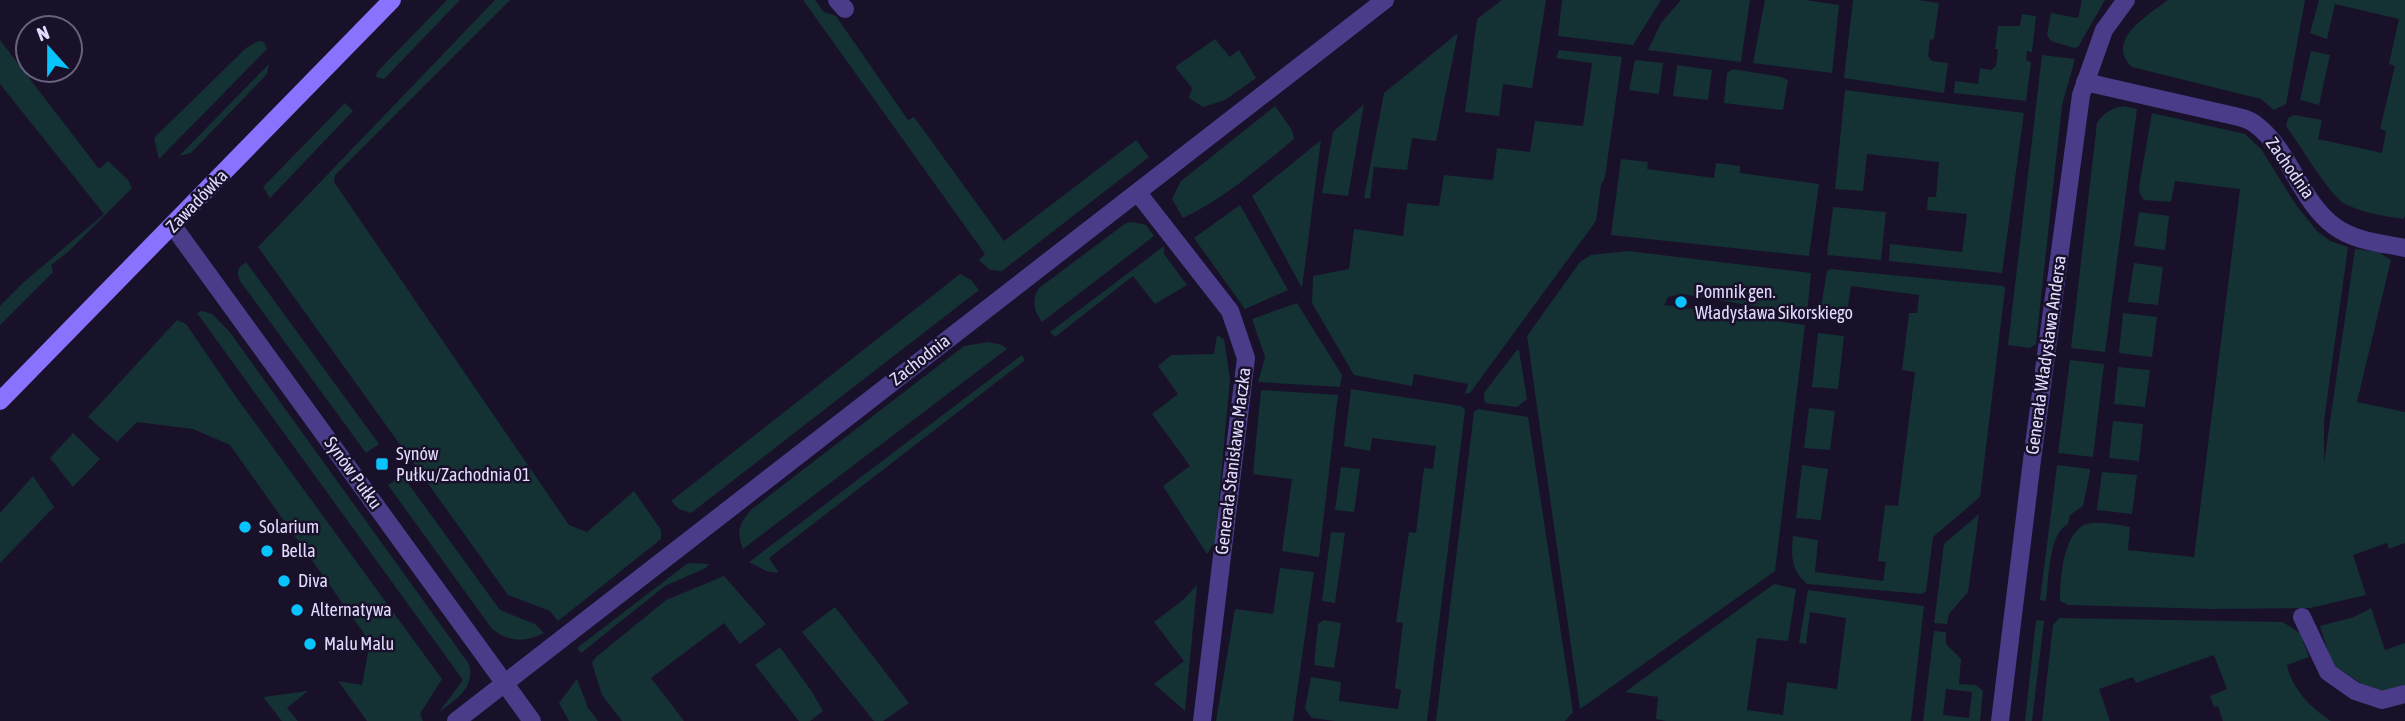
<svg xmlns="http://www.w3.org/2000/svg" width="2405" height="721" font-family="'Asap Condensed',sans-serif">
<rect width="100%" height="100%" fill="#19112a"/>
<g fill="#143134" fill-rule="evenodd">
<path d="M447 0H460L384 79 376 77 377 72Z"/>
<path d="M495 0H510L335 175 334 182 569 525 587 532 634 491 661 530V539L558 621 550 611 508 595 258 247Z"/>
<path d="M803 0H815L824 12 836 16 908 120 914 117 1004 241 1136 140 1149 157 1002 271 990 270 979 260 985 254Z"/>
<path d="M1502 0H1546L1532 88 1503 84 1499 116 1465 112 1477 19Z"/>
<path d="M1562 0H1661L1633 45 1558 36Z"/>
<path d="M1681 0H1750L1741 62 1648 50 1661 23Z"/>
<path d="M1765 0H1805L1839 5 1832 73 1753 63Z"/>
<path d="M1853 0H1918L1939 3 1934 39 1930 40 1928 56 1932 61 1948 63 1944 93 1844 78Z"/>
<path d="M2082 0H2105L2078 47 2074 48 2051 41 2047 35 2051 13 2078 18Z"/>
<path d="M2168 0H2305L2286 104 2274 110 2261 99 2132 67C2104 41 2148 15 2168 0Z"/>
<path d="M2319 0H2405V216L2403 219C2384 216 2363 213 2345 204 2329 195 2299 143 2286 126L2288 118 2294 115 2322 120 2318 139 2382 153 2386 131 2380 129 2395 66 2389 64 2399 19 2335 4 2327 39 2310 33Z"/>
<path d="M2022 14 2036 16 2032 52 2027 51 2026 60 2031 62 2026 101 1954 93 1955 81 1978 84 1980 68 1991 70 1996 66 1998 49H1995L1998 26H2020Z"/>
<path d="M1458 33 1436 141 1412 138 1407 170 1374 167 1370 199 1364 198 1384 93Z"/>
<path d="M1215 39 1230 57 1239 50 1256 78 1225 100 1203 107 1189 98 1192 88 1175 67Z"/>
<path d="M0 40 99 169 108 161 128 180 132 188 68 252 51 265 53 272 0 325V306L24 282 104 214 0 84Z"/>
<path d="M258 41 264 42 267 49 159 159 154 138 246 48Z"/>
<path d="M1559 50 1622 57 1605 177 1601 185 1596 221 1470 393 1465 394 1468 384 1414 374 1412 386 1354 375 1312 303 1313 276 1349 269 1354 229 1403 236 1407 203 1439 206 1444 175 1493 180 1497 148 1530 152 1535 121 1583 126 1592 63 1556 58Z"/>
<path d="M2311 51 2330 55 2319 105 2300 100Z"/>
<path d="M2042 55 2075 59 2062 105 2036 344 2030 348 2008 345Z"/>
<path d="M1635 60 1663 63 1659 94 1629 90Z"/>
<path d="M269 64 267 74 191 153 179 156Z"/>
<path d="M1677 65 1712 70 1708 100 1673 96Z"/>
<path d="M1733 69 1781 77 1788 80 1783 110 1724 103 1727 73Z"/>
<path d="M1845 90 2024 113 2002 273 1889 261 1890 244 1962 252 1967 214 1927 210 1928 197H1936L1939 162 1867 154 1863 191 1835 189Z"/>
<path d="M345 103 353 111 270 198 263 187Z"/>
<path d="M1364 104 1348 196 1322 193 1333 132Z"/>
<path d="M1275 106 1292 130 1294 139C1259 168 1224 199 1183 218L1172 199 1181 181Z"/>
<path d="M2123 106 2137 109 2105 352 2071 348 2097 123C2104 112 2111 109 2123 106Z"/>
<path d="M2152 113 2245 134 2261 149 2296 205 2317 231 2330 241 2348 247 2324 421V463L2355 249 2378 252 2391 260 2357 402 2405 412V543L2389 549 2387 543 2353 555 2366 595 2310 608 2212 609 2068 605 2060 601C2060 580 2063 526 2091 523 2103 522 2118 525 2130 527L2128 550 2194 557 2240 189 2175 181 2171 202 2144 200 2140 194 2139 187Z"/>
<path d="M1321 140 1302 288 1252 196Z"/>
<path d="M1621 159 1648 162 1647 169 1714 178 1716 163 1740 166V173L1819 184 1809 256 1611 235Z"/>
<path d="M1240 205 1288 290 1245 309 1194 238Z"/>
<path d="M1833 207 1886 212 1881 260 1827 255Z"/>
<path d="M2139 212 2169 216 2165 250 2134 246Z"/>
<path d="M1133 222 1146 225 1154 236 1042 322C1034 311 1031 300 1039 288L1126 223Z"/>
<path d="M1164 246V254L1187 285 1155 304 1133 276 1055 337 1050 332Z"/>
<path d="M1628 251 1811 273 1807 315 1682 294 1668 297 1664 305 1805 325 1775 571 1580 709 1527 336 1580 262 1591 255Z"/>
<path d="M246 262 379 444 366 453 240 281C236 271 237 269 246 262Z"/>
<path d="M2134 263 2163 267 2158 305 2128 302Z"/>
<path d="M1830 269 2004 286 2005 289 1980 497 1933 537 1926 591 1922 594 1807 584C1791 570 1791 556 1793 536L1818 540 1815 572 1883 581 1886 562 1878 561 1885 505 1898 506 1915 372 1902 370 1909 313H1917L1919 295 1851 286 1846 318 1823 316 1820 313 1827 271Z"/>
<path d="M960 274 971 280 979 290 691 513 679 509 671 501Z"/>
<path d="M1297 303 1342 375 1340 387 1258 382 1265 357 1252 319Z"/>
<path d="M202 311 212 314 229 331 469 664C475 688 457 699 439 712L463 680 197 313Z"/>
<path d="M2123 313 2157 317 2152 357 2119 353Z"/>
<path d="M177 320 186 324 234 394 442 679 420 714 423 721H367L338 681 362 685 370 642 230 445 193 429 137 422 117 442 88 417Z"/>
<path d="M1818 333 1844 336 1838 389 1812 387Z"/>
<path d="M1217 335 1224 339 1230 379 1215 542 1207 554 1163 486 1190 466 1152 414 1178 394 1158 366 1171 355 1214 354Z"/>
<path d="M988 342 1002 345 1007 349 743 549C736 531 739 523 752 509L964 346Z"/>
<path d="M1517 350H1519L1527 399 1517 407 1485 403 1484 393Z"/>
<path d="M1022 355 1025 360 769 558 779 573 766 571 749 562Z"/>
<path d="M2070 360 2104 364 2093 457 2058 453Z"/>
<path d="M2118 367 2150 370 2145 407 2114 404Z"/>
<path d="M1351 389 1461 406 1465 410 1427 721H1335L1312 718 1305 709 1311 677 1341 682 1339 701 1398 709 1401 690 1395 688 1403 623 1396 622 1409 532 1416 533 1424 468 1433 469 1436 446 1372 438 1370 451 1344 446Z"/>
<path d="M1261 390 1338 395 1319 557 1282 551 1292 479 1253 474Z"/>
<path d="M1809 408 1835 411 1830 450 1804 448Z"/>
<path d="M1478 409 1528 417 1573 712 1565 721H1436L1474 412Z"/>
<path d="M2113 421 2143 424 2139 461 2109 458Z"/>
<path d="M73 433 100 459 73 487 50 458Z"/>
<path d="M1802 465 1828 469 1821 520 1796 518Z"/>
<path d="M2057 465 2090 469V472L2083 506 2070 515 2068 524C2048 534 2049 580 2046 601L2040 600Z"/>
<path d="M1341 467 1360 469 1354 512 1335 510Z"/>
<path d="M2102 472 2137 475 2132 514 2097 510Z"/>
<path d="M402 475 500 610 535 624 544 633C524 643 509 642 492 629L388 485Z"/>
<path d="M33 476 54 507 0 563V513Z"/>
<path d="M1979 514 1968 592 1949 614 1947 624 1934 623 1944 544Z"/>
<path d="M1331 532 1345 533 1335 603 1322 601Z"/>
<path d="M688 563 709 564 706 568 665 586 581 653 577 648Z"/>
<path d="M1280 568 1314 572 1293 721H1216L1235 609 1273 614Z"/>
<path d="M724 576 766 624 740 644 724 623 651 678 684 721H622L602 695 592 663 595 658 666 600Z"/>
<path d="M1774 584 1796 589 1788 641 1757 638 1747 710 1783 715 1787 682 1837 689 1846 618 1810 612 1806 644 1799 643 1808 590 1924 606 1911 721H1666L1656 719 1658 697 1625 692Z"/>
<path d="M1197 585 1185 711 1154 684 1184 661 1154 622 1183 600Z"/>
<path d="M835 607 909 703 883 721H874L802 632Z"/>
<path d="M2371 608 2385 650 2405 643V687L2387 692 2366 687 2332 664 2320 626 2354 617Z"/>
<path d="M2059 618 2283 622 2300 633 2309 657 2287 665C2292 689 2311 708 2331 721H2223L2218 706 2214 707 2210 696 2227 689 2214 655 2136 683 2133 677 2099 689 2110 721H2042L2053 625Z"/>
<path d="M1324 620 1341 623 1334 668 1314 665 1318 624Z"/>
<path d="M2036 620 2044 621 2032 721H2025Z"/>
<path d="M1934 631 1946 632V644L1961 659 1959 684 1976 685 1983 691 1980 721H1923ZM1946 689 1972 692 1969 718 1943 715Z"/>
<path d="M780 647 812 692 823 711 810 721H799L755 665Z"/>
<path d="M577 679 588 708 598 721H569L559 703Z"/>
<path d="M308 691 287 708 298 721H282L263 697Z"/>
</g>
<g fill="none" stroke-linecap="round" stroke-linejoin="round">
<g stroke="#4a3c89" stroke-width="18">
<path d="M837 0 845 9"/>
<path d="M2085 82 2230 115C2239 117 2249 119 2255 124 2290 150 2300 201 2334 226 2354 241 2381 243 2405 248"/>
<path d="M1138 193 1230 311 1246 358 1202 721"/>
<path d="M173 226 532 721"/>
<path d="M2302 617 2328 672 2355 691 2382 700 2405 694"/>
<path d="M456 721 1385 0"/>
<path d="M2000 721 2032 460 2081 95 2104 30 2126 0"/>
</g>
<path stroke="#8972fe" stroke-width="18" d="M0 401 392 0"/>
</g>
<g fill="#07c3fe" stroke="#19112a" stroke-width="2.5">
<circle cx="1681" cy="302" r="7"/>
<rect x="375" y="457" width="14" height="14" rx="3.5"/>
<circle cx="245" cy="527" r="7"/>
<circle cx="267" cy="551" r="7"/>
<circle cx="284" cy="581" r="7"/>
<circle cx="297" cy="610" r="7"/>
<circle cx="310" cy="644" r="7"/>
</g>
<g text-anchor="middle" stroke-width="5" stroke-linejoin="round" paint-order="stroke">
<g font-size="18" fill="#e4daff" stroke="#19112a">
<text transform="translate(2290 168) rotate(55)" y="6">Zachodnia</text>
<text transform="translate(197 201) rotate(-46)" y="6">Zawadówka</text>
<text transform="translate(2046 355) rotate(-82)" y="6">Generała Władysława Andersa</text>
<text transform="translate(920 360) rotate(-38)" y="6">Zachodnia</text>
<text transform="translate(1233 461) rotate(-83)" y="6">Generała Stanisława Maczka</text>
<text transform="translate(353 473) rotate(54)" y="6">Synów Pułku</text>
</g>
<g font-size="18" fill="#e4daff" stroke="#19112a" text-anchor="start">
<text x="1695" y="298">Pomnik gen.<tspan x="1695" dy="21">Władysława Sikorskiego</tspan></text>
<text x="396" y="460">Synów<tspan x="396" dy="21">Pułku/Zachodnia 01</tspan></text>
<text x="259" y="533">Solarium</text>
<text x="281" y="557">Bella</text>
<text x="298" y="587">Diva</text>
<text x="311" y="616">Alternatywa</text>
<text x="324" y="650">Malu Malu</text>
</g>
</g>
<g transform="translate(49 49) rotate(339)"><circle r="33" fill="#19112a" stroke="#6a617f" stroke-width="2"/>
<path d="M0-5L12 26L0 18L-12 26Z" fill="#07c3fe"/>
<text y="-10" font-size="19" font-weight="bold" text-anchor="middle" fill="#e4daff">N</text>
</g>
</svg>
